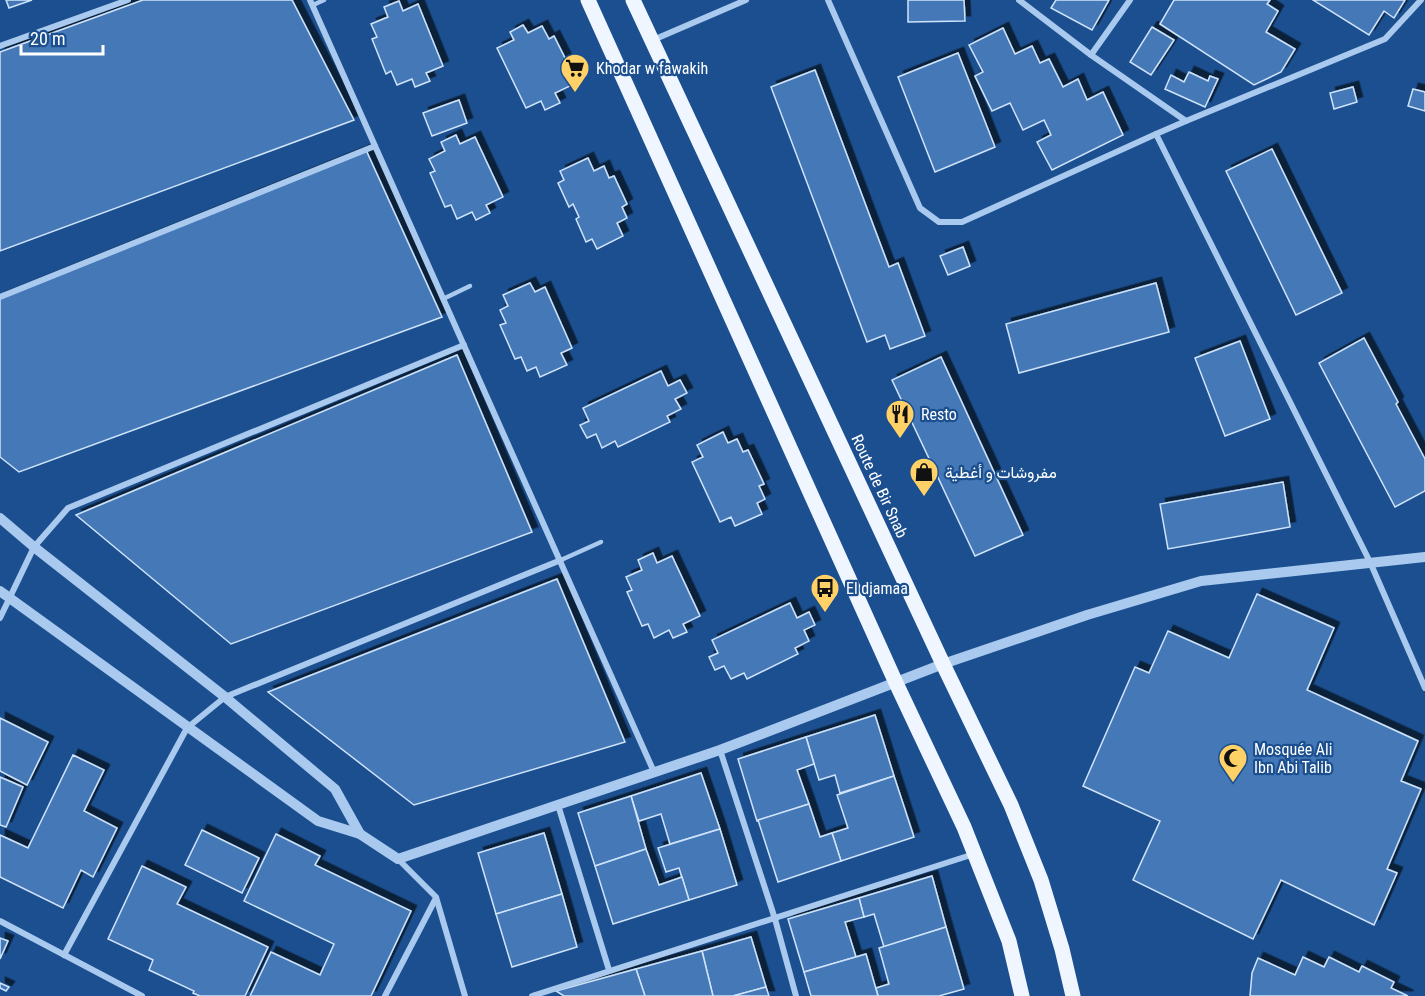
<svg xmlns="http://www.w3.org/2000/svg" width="1425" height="996" font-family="'Roboto Condensed',Vazirmatn,sans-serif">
<defs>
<filter id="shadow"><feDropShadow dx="5.5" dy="-5.5" stdDeviation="0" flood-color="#0009"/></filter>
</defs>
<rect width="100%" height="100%" fill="#1b4f8f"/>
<g fill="#4478b7" stroke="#cfe3fa" stroke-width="1.5" filter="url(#shadow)">
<path d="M6 0H32L9 8Z"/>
<path d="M143 0H292L354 120 0 251V52Z"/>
<path d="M908 0H964L965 21 908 22Z"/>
<path d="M1056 0H1109L1092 30 1051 8Z"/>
<path d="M1174 0H1270L1267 4 1278 11 1266 32 1295 49 1281 72 1254 85 1160 24Z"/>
<path d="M1313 0H1405L1394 18 1384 11 1369 35Z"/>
<path d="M399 1 403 11 418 4 443 66 426 73 430 81 415 87 412 79 397 85 391 71 386 74 372 39 377 37 371 24 388 17 384 7Z"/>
<path d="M523 25 528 33 542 26 549 39 554 36 571 70 565 73 572 85 555 93 560 103 545 110 541 101 526 108 497 48 514 40 510 32Z"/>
<path d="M1152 27 1174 40 1151 75 1130 62Z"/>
<path d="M1003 28 1015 54 1032 46 1040 63 1049 59 1063 87 1078 79 1087 100 1103 92 1123 135 1052 170 1037 142 1051 135 1044 120 1023 130 1010 103 992 111 975 76 983 72 969 45Z"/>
<path d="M958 53 995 147 935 172 898 77Z"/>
<path d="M815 70 889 267 898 263 925 336 890 349 885 335 867 342 771 87Z"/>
<path d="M1189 72 1208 81 1210 76 1218 79 1205 107 1165 89 1171 75 1184 82Z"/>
<path d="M1353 87 1357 102 1334 109 1330 93Z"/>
<path d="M1413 89 1425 92V111L1408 106Z"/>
<path d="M459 100 467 123 432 136 423 113Z"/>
<path d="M456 135 460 144 475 137 503 197 486 205 490 213 476 220 472 212 457 219 451 205 445 207 430 173 435 171 429 159 445 151 441 142Z"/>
<path d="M1272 149 1342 293 1296 315 1226 171Z"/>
<path d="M366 150 442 317 19 472 0 457V298Z"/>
<path d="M588 158 594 171 604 166 609 178 614 176 627 204 622 207 627 218 617 223 623 236 597 249 592 239 586 242 576 219 579 217 573 204 569 207 558 183 564 180 560 171Z"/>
<path d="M963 247 970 266 948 275 940 256Z"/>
<path d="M530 283 535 292 545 287 572 348 561 353 567 365 540 377 536 367 527 371 521 357 515 359 500 325 506 323 500 310 508 306 503 295Z"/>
<path d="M1156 283 1169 332 1019 373 1006 324Z"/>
<path d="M1364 338 1398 402 1396 404 1425 459V491L1395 507 1319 363Z"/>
<path d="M1240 341 1270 419 1225 436 1195 358Z"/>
<path d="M457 355 532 532 231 644 76 515Z"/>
<path d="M941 357 1023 535 975 556 892 380Z"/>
<path d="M661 371 668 386 680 380 687 393 675 399 681 409 667 416 670 422 618 447 615 441 602 448 596 434 587 438 580 425 589 421 583 408Z"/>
<path d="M723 432 728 443 737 439 743 452 748 450 764 484 759 486 765 499 757 503 762 514 735 526 731 517 720 522 692 462 703 457 697 445Z"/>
<path d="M1283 482 1290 527 1168 549 1160 504Z"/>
<path d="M653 553 657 563 672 556 700 616 683 624 687 632 673 638 669 630 654 638 648 624 642 626 627 592 632 590 626 577 642 570 638 560Z"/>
<path d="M557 579 625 742 414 805 268 692Z"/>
<path d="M1257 594 1334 628 1307 690 1418 741 1401 781 1421 789 1387 869 1397 873 1374 925 1281 880 1253 939 1133 880 1160 821 1083 786 1135 667 1149 673 1168 631 1229 658Z"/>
<path d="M790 603 797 618 809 612 815 625 804 630 809 641 795 648 798 654 747 679 744 673 731 679 724 666 715 670 709 657 718 653 712 640Z"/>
<path d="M875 715 894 776 840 793 835 775 819 780 806 737Z"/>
<path d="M0 718 48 742 27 785 0 771Z"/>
<path d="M806 737 814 764 797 770 809 804 757 821 738 759Z"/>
<path d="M73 755 104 770 84 811 117 828 93 877 81 870 63 908 0 877V835L28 848Z"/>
<path d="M701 773 720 829 670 844 661 814 639 821 631 796Z"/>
<path d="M894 776 914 837 841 861 832 833 848 828 837 795Z"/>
<path d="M0 777 23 787 6 827 0 825Z"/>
<path d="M631 796 646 849 595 866 578 813Z"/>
<path d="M809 804 820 837 832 833 841 861 778 882 758 820Z"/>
<path d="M720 829 737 885 689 900 679 868 666 872 658 848Z"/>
<path d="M202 830 259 858 242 893 185 865Z"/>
<path d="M544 833 562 894 496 914 478 853Z"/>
<path d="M276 834 320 856 315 865 411 911 371 996H250L271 952 320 975 334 944 244 901Z"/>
<path d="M646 849 659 885 682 877 689 900 613 924 595 866Z"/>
<path d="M142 866 186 887 177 904 268 947 245 996H200L193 993 194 991 149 970 153 960 108 939Z"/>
<path d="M932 876 946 927 884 947 874 914 864 917 859 898Z"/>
<path d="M562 894 577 947 512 967 496 914Z"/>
<path d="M859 898 864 917 845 922 856 957 804 972 788 919Z"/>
<path d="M946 927 964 989 939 996H878L876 988 889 984 879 948Z"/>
<path d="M751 937 766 987 733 996H713L702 951Z"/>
<path d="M0 938 8 941 0 959Z"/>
<path d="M702 951 713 996H645L636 969Z"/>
<path d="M866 954 878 996H811L804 972Z"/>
<path d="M1303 957 1324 967 1329 957 1359 972 1362 966 1394 982 1391 988 1408 996H1250L1252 973 1258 958 1295 975Z"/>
<path d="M636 969 645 996H564L556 991Z"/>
<path d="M0 983 9 987 6 991 0 988Z"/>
<path d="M766 987 769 996H733Z"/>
</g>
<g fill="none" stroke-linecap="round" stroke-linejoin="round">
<g stroke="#a9c9ee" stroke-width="4.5">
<path d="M313 5 324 0"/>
<path d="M443 299 470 286"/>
<path d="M561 560 601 542"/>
</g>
<g stroke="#a9c9ee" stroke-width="6">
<path d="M310 0 654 772"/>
<path d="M828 0 920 208 939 222H962L1156 134 1370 562 1425 688"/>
<path d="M1019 0 1091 55 1186 121 1156 134"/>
<path d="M653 40 746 0"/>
<path d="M0 46 128 0"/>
<path d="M1091 55 1130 0"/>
<path d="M1186 121 1385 39 1421 0"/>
<path d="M0 297 375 146"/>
<path d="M0 618 34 547 68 508 464 345"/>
<path d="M720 750 775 919 796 996"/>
<path d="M558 805 609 970"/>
<path d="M398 859 436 897 465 996"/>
<path d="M0 921 142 996"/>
<path d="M64 955 187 728 225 697 561 560"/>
<path d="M385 996 436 898"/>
<path d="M532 996 974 854"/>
</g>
<g stroke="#a9c9ee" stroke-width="10">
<path d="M0 518 34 547 225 697 335 789 360 834"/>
<path d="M0 591 318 821 360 834 398 859 720 750 943 664 1087 615 1201 581 1425 557"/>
</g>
<g stroke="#f0f6ff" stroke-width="15">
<path d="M588 0 896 683 964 827 1009 941 1022 996"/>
<path d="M633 0 943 664 1011 805 1041 880 1062 949 1073 996"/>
</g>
</g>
<defs>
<g id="supermarket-pin" transform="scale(1.5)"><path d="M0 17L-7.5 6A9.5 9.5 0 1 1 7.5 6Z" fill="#ffd166" stroke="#1b4f8f"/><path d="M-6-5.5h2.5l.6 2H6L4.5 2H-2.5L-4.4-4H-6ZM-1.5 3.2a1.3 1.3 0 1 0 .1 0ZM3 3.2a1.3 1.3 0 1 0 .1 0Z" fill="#111"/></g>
<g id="restaurant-pin" transform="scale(1.5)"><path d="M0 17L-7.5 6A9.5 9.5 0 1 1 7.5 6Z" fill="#ffd166" stroke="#1b4f8f"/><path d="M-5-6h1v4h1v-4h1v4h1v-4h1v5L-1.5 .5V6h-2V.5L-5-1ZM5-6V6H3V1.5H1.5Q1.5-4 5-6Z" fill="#111"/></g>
<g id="shop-pin" transform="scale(1.5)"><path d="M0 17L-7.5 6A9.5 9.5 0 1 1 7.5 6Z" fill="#ffd166" stroke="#1b4f8f"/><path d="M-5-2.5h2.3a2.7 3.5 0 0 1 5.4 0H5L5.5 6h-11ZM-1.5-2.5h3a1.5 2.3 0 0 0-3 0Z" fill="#111"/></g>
<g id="bus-pin" transform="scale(1.5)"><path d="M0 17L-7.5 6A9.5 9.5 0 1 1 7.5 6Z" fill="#ffd166" stroke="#1b4f8f"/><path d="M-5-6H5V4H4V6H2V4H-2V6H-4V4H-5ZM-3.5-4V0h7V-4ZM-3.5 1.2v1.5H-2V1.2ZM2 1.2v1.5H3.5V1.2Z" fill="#111"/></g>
<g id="mosque-pin" transform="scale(1.5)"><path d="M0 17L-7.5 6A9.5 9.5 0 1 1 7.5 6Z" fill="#ffd166" stroke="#1b4f8f"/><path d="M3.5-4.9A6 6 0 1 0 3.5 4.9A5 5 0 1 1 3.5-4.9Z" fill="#111"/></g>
</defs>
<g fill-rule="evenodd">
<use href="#supermarket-pin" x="575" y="68"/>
<use href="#restaurant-pin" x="900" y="414"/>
<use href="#shop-pin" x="924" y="472"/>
<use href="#bus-pin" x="825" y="588"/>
<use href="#mosque-pin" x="1233" y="758"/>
</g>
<g text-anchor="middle" stroke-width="4.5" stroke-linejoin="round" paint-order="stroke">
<g font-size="16" fill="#fff" stroke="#1b4f8f" text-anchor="start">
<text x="596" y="74">Khodar w fawakih</text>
<text x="921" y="420">Resto</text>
<text x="945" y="478">مفروشات و أغطية</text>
<text x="846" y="594">El djamaa</text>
<text x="1254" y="755">Mosquée Ali<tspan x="1254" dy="18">Ibn Abi Talib</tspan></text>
</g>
<g font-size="16" fill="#fff" stroke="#1b4f8f">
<text transform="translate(880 486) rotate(65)" y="6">Route de Bir Snab</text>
</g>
</g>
<path d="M21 45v9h82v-9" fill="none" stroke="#ffffff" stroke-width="3"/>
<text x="30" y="45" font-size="18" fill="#ffffff" stroke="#1b4f8f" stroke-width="4.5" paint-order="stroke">20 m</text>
</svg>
